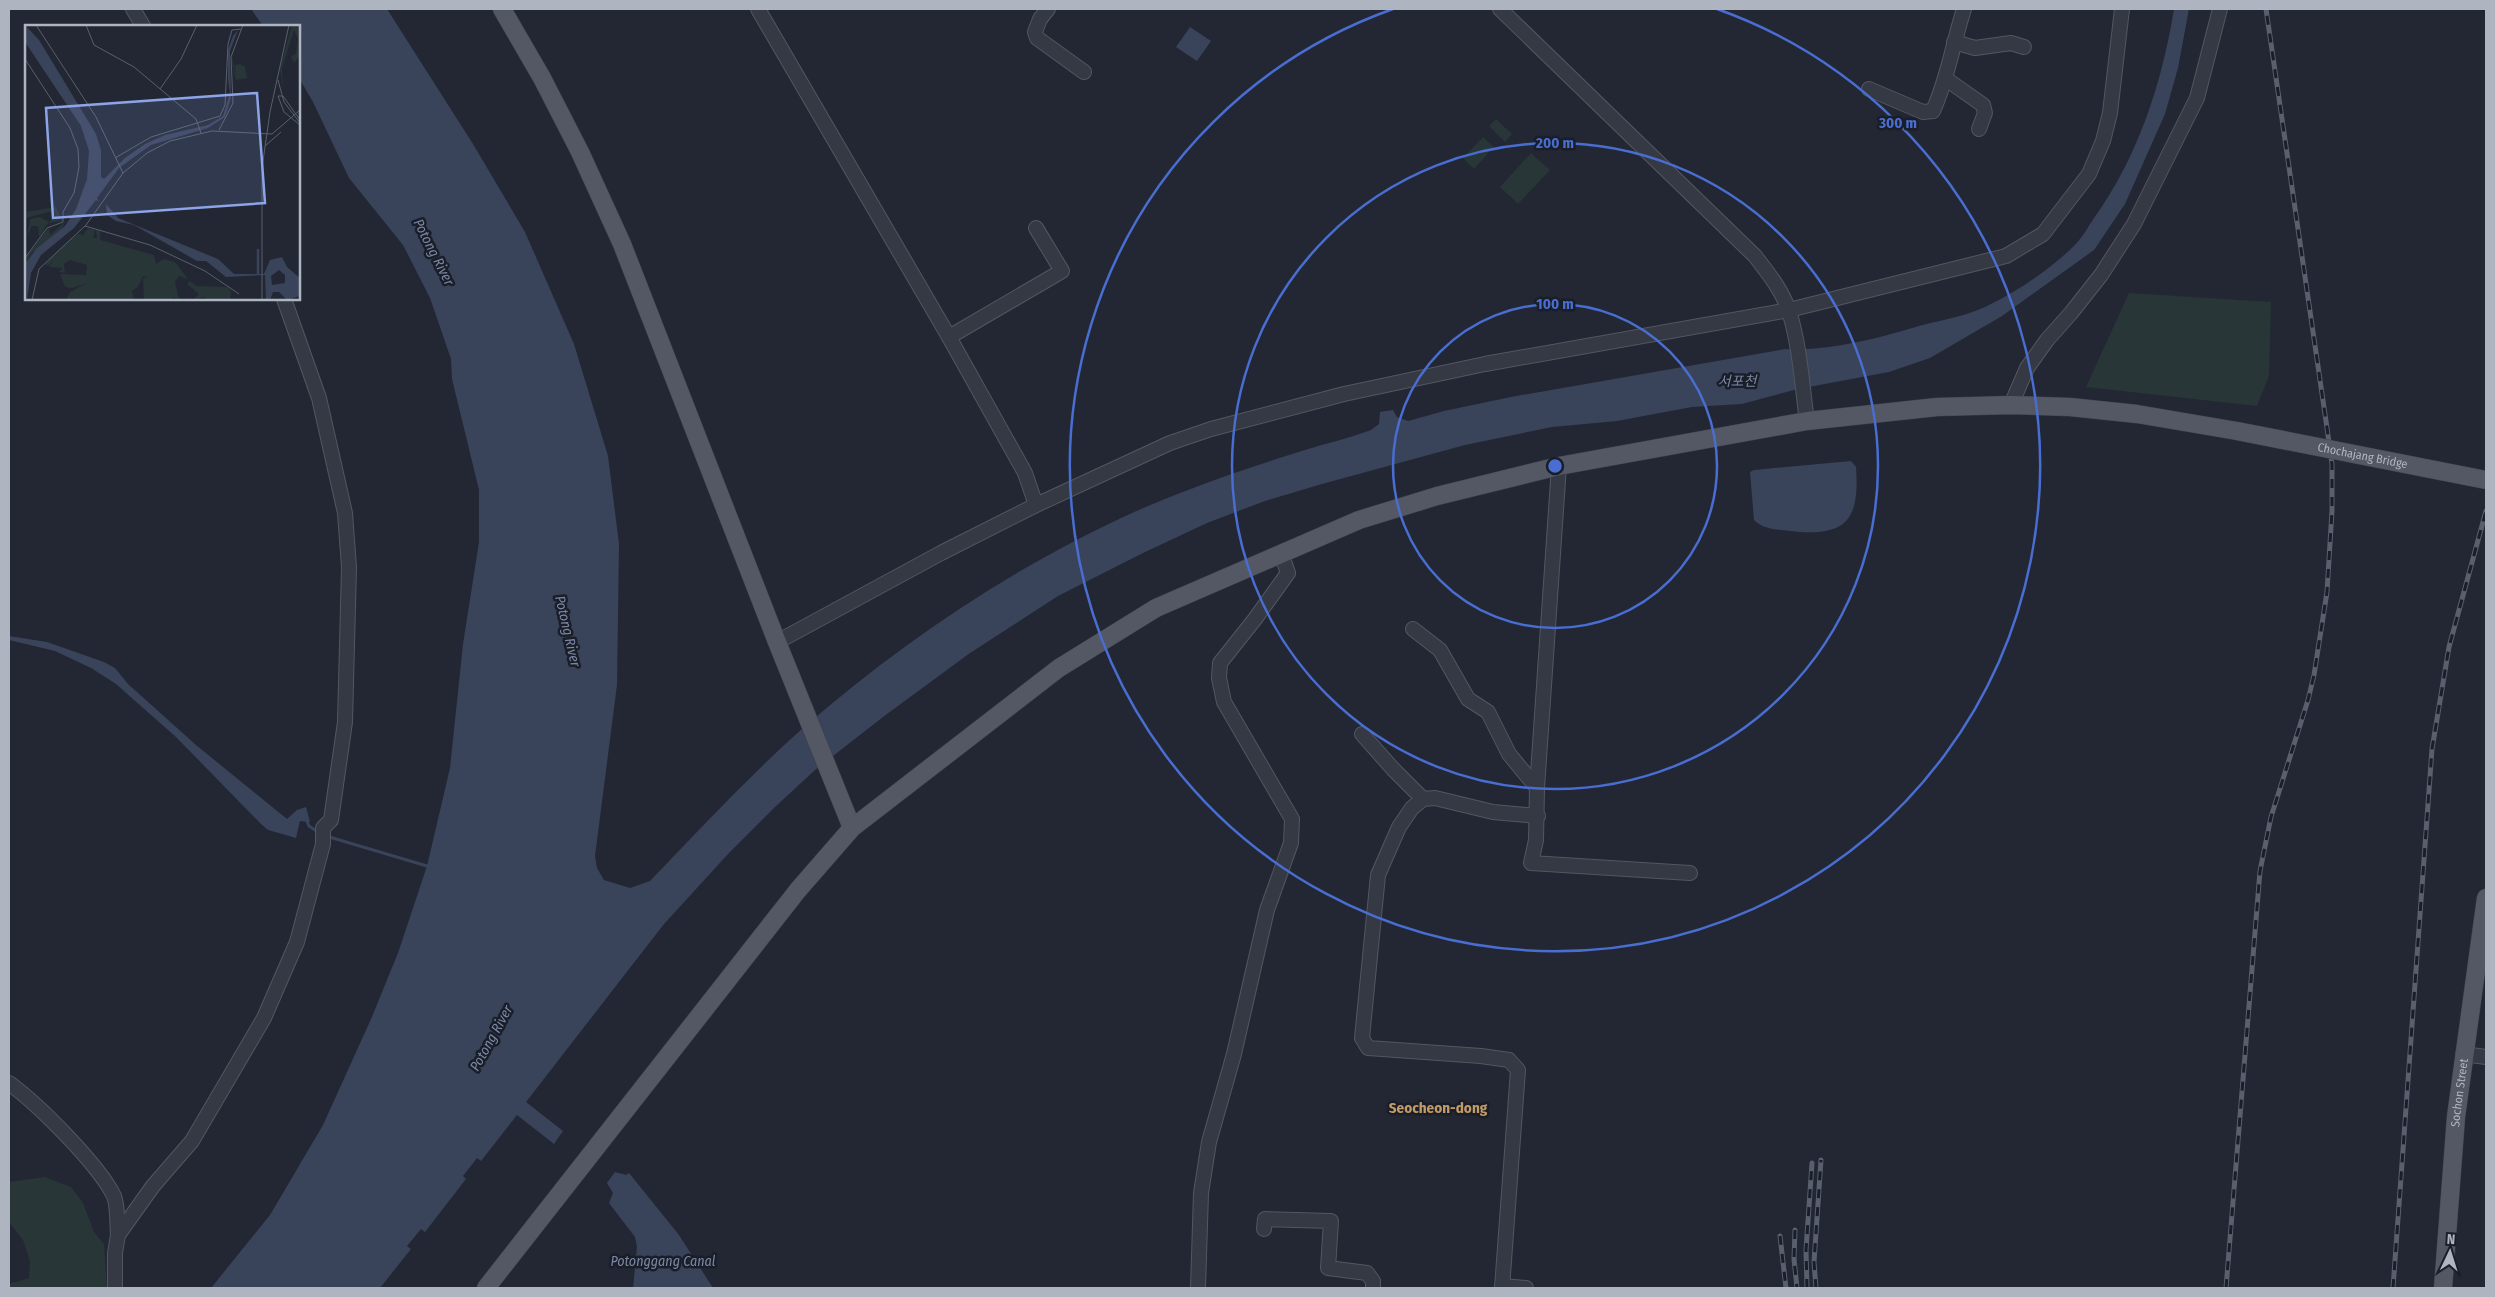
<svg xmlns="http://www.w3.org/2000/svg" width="2495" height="1297" font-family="'Fira Sans Condensed','Noto Sans KR',sans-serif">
<rect width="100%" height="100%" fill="#222733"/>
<g fill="#283638">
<path d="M1496 119 1512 134 1505 142 1489 126Z"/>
<path d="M1483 137 1494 147 1474 169 1463 158Z"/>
<path d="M1531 153 1550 170 1518 204 1500 187Z"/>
<path d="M2129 293 2271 302 2269 376 2257 406 2086 387Z"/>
<path d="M45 1177 71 1187 83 1203 94 1232 104 1244 107 1288H9V1284L29 1278 30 1261 23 1240 9 1222V1182Z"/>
</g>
<g fill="#39435a">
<path d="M251 9H387L473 144 525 232 574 344 608 456 619 544 617 685 595 856 597 868 604 880 630 888 650 881C700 829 749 776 803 728 905 639 1018 564 1141 509 1194 486 1250 467 1305 450 1327 443 1350 438 1371 430L1379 424 1380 412 1393 410 1397 417 1408 421 1444 411 1511 397 1785 349C1831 351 1875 339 1919 326 1941 320 1967 316 1987 306 2018 291 2049 270 2074 246 2082 238 2088 227 2094 218 2138 157 2162 83 2174 9H2189L2178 68 2165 114 2125 204 2094 250 2002 316 1930 358 1889 372 1798 389 1742 404 1692 407 1617 421 1552 427 1465 445 1322 484 1265 501 1207 523 1143 553 1058 596 970 653 883 717 815 770 775 807 729 853 664 924 526 1102 563 1131 554 1144 517 1115 481 1161 477 1158 463 1176 466 1179 425 1232 421 1229 407 1246 411 1249 380 1288H211L270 1215 323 1125 371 1019 398 953 427 866 450 768 463 644 479 542V490L452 379 451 359 430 298 403 245 349 178 313 102 299 78V26H263Z"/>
<path d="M1190 27 1211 41 1197 61 1176 47Z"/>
<path d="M1851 461 1856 467C1860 522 1845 537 1790 531 1776 529 1764 530 1754 520L1750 472 1754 470Z"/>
<path d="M9 636 47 642 104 662 115 668 128 684 196 745 287 819 297 810 306 807 310 822 300 821 296 838 268 830 261 824 176 737 116 684 91 668 55 651 9 640Z"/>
<path d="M615 1172 626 1175 629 1173 679 1235 713 1288H633L637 1247 635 1237 609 1203 613 1193 607 1183Z"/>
</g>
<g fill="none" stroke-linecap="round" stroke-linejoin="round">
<g stroke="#39435a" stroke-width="3">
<path d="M306 819 309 826 318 832"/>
<path d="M326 836 427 866"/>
</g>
<g stroke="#525762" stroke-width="16">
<g id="minor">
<path d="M133 9 143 26"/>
<path d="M758 9 949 337 1025 473 1036 505"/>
<path d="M1048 9 1040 19 1035 32 1037 38 1084 72"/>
<path d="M1500 9 1755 256C1768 273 1782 290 1789 311 1800 346 1802 385 1807 421"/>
<path d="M1954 42 1975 48 2011 43 2024 47"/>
<path d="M1946 79 1983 105 1985 113 1979 129"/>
<path d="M1869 89 1923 112 1933 111C1948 78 1953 43 1964 9"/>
<path d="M949 337 1062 271 1036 228"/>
<path d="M2011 405 2027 368 2047 340 2071 313 2101 275 2134 224 2197 98 2220 9"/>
<path d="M1559 466 1537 788 1536 840 1531 863 1690 873"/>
<path d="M1413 629 1440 650 1468 699 1488 712 1509 754 1537 788"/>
<path d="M777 642 941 553 1036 505 1170 443 1211 429 1344 394 1485 364 1789 310 2006 256 2043 234 2089 174 2103 141 2110 113 2122 9"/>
<path d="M1362 734 1393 769 1423 799"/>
<path d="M2463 1054 2486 1057"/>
<path d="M9 1083C39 1105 98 1164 114 1196 118 1206 117 1224 118 1235"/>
<path d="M1264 1229 1265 1219 1331 1221 1328 1268 1367 1273 1373 1281V1288"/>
<path d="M1502 1286 1526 1288"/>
<path d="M115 1288V1253L118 1235 153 1186 192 1141 264 1018 297 942 323 844V828L331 820 345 722 349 567 345 513 319 398 284 299"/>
<path d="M1198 1288 1201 1193 1209 1142 1234 1054 1267 910 1291 843 1292 819 1224 702 1219 678 1220 663 1255 619 1288 573 1281 553"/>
<path d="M1502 1288 1518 1070 1509 1060 1481 1056 1368 1048 1362 1038 1378 875 1399 827 1412 808 1423 799 1435 798 1493 812 1538 816"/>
</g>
</g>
<g stroke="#3e424d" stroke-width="19">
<g id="major">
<path d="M502 9 542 78 580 152 622 244 777 642 852 828"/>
<path d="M486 1288 798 890 852 828 1059 668 1156 608 1359 520 1437 496 1559 466 1807 421 1937 407 2011 405 2070 407 2137 414 2237 431"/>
<path id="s1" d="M2443 1288 2456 1117 2486 898"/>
</g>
</g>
<use href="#minor" stroke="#353944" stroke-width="14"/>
<use href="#major" stroke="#535864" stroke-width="18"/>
<g stroke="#595f6c" stroke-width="5">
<g id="rail">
<path d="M1795 1230 1794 1259 1797 1288"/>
<path d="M1780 1236 1786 1288"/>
<path d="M1807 1288 1806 1250 1812 1163"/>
<path d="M1816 1288 1814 1262 1821 1160"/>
<path d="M2226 1288 2260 871 2271 817 2308 700 2314 675 2327 592 2332 511V464L2327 428 2266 9"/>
<path d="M2393 1288 2432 749 2449 647 2486 511"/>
</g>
</g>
<use href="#rail" stroke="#1a1e28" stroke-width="3" stroke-dasharray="9" stroke-linecap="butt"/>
<g stroke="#3e424d" stroke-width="19" stroke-linecap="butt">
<g id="major-bridge">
<path id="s2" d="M2237 431 2486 480"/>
</g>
</g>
<use href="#major-bridge" stroke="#535864" stroke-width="18"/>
</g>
<g fill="none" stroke="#496dd1" stroke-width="2.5">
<circle cx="1555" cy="466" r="162"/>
<circle cx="1555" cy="466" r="323"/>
<path d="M1717 9A485 485 0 1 1 1393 9"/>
</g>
<g text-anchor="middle" stroke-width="5" stroke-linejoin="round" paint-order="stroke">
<g font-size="12" fill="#afb4c1" stroke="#1a1e28">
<text dy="4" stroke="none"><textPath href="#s2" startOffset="128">Chochajang Bridge</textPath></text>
<text dy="4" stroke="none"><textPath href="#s1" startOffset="196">Sochon Street</textPath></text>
</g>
<g font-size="14" font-style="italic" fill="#7b88a5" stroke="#1a1e28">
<text transform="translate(434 252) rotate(63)" y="5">Potong River</text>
<text x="1737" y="386">서포천</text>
<text transform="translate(568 631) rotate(77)" y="5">Potong River</text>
<text transform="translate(491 1038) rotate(-61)" y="5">Potong River</text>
<text x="663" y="1266">Potonggang Canal</text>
</g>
<g font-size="15" font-weight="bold" fill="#c39b68" stroke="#1a1e28">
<text x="1438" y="1113">Seocheon-dong</text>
</g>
</g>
<g transform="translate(25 25)">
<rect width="275" height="275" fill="#222733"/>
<path d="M267 0H275V31L269 38 266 32 271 28 273 14 269 5 257 43 258 64 255 43ZM208 28V36L211 51 210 40 215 39 220 42 222 53 211 55 207 39ZM31 182 38 196 23 198 14 212 13 201H7L2 211 5 194 15 192 24 197 31 190 28 186 0 193V187ZM41 196 36 204 7 228 0 242 1 232 22 205 29 200 24 204 25 210ZM63 203 70 205 68 213H72L71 205 75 206V215L129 230 131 239 139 234 150 237 163 254 154 251 150 257 154 275 147 272 148 275H119L118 253H123L118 251 113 262 107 266 109 275H41L45 267 62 258 47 263 40 262 35 249 61 250 62 240 45 235 39 239 40 248 34 247 38 243 24 242 29 235 23 241 20 239 39 220 53 209 58 210ZM165 256 171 261 202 262 206 266 205 275H181L180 272 168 275 174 269 162 259Z" fill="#283638"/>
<path d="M0 0 14 15 71 109 76 125V152L79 154 100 133 120 119 140 110 183 100 198 91 205 68 203 55V25L208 11 213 5 205 26 206 73 200 92 183 103 126 120 94 143 72 173 74 177 71 175 49 203 16 230 6 248 2 275 1 238 11 224 40 201 51 184 62 154 64 126 56 101 0 17ZM81 179 93 193 193 234 209 249H239L245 235 257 232 262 242 275 253V271L262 275 254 267H248L245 275H241L240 250 201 252 181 236H172L109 200 91 196 82 190ZM254 245 260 250V258L247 260 246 251Z" fill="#39435a" fill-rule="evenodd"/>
<path fill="none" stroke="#39435a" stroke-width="2.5" d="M233 249V224"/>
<path fill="none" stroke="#5a5f6c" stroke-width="1" d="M11 0 71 92 98 148M61 0 69 20 109 42 171 94 176 108M0 34 45 103 53 124 54 142 49 168 38 187V197L22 203 0 233M253 55 259 77 275 98M135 64 156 34 172 0M275 95 258 71H253L259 87 275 100M194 105 208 78 206 32 218 0M240 121 256 107M90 133 126 112 195 91 200 80 203 19 207 5 216 4M60 201 125 220 180 246 214 269M7 275 14 244 61 200 98 148 122 128 145 116 187 106 247 109 275 85M237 275V143L245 87 264 0"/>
<path fill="#8da4e8" fill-opacity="0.15" stroke="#8da4e8" stroke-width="2.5" d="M232 68 240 178 28 193 21 83Z"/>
<rect width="275" height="275" fill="none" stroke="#afb4c1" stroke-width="2.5"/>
</g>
<circle cx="1555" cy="466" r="8" fill="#496dd1" stroke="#1a1e28" stroke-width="2.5"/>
<g font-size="15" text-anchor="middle" font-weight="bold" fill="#496dd1" stroke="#1a1e28" stroke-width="5" stroke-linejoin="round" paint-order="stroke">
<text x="1898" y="128">300 m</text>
<text x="1555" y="148">200 m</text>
<text x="1555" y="309">100 m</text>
</g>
<rect width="2495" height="1297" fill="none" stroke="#afb4c1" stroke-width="20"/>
<g transform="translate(2450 1252) rotate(4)" stroke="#1a1e28" stroke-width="4" paint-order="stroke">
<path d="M0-4L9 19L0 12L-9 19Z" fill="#afb4c1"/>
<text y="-8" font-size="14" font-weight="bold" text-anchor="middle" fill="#afb4c1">N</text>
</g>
</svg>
